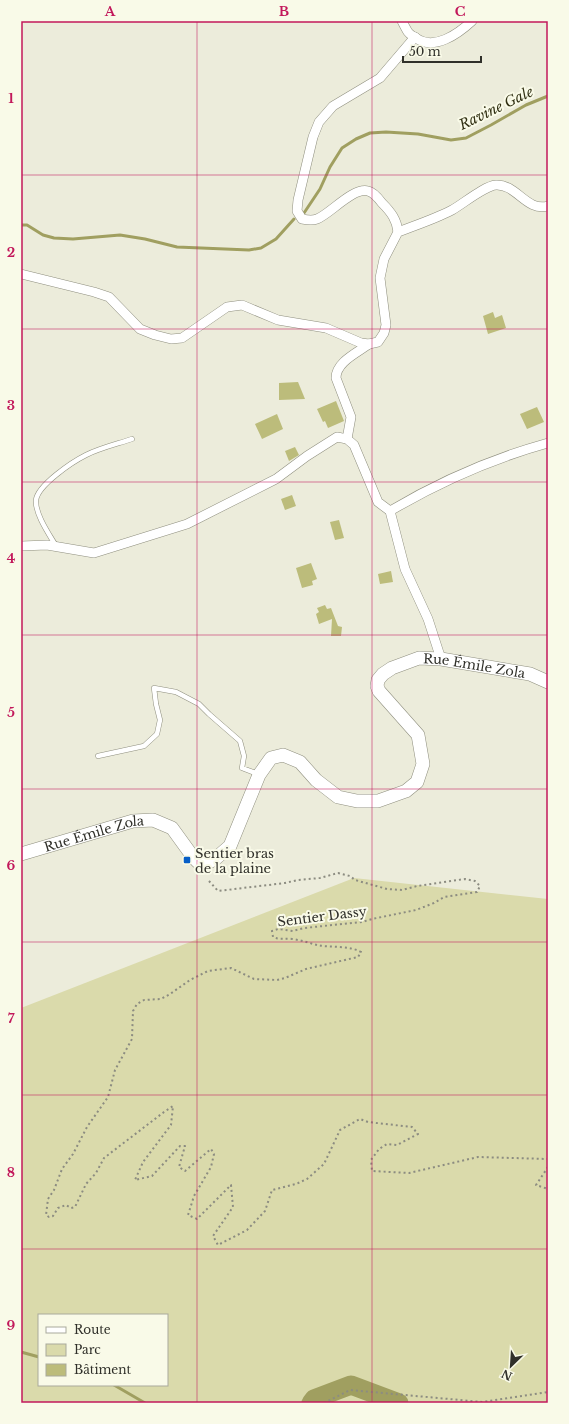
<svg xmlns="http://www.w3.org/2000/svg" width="569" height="1424" font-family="'Libre Baskerville',serif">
<rect width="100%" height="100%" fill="#ececdb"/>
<path fill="#dadaab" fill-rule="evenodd" d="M354 878 548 899V1403H21V1008ZM39 1315H167V1385H39Z"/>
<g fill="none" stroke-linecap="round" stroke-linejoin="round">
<g stroke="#a09f60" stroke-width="3">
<path d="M304 213 320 189 330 167 342 148 356 139 370 133 386 132 418 134 451 140 466 138 491 125 526 105 548 96"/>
<path d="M21 225H27L43 235 54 238 73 239 120 235 145 239 177 247 249 250 261 248 276 239 294 219"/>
<path d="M21 1352 39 1357"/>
<path d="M114 1385 145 1403"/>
</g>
<path stroke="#a09f60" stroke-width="19" d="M311 1403 314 1399 351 1385 399 1403"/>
</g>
<g fill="#bcbc7b">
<path d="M493 312 495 318 502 315 506 328 488 334 483 316Z"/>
<path d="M298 382 305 399 279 400V383Z"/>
<path d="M336 401 344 421 328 428 325 421 323 422 317 409Z"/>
<path d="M537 407 544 422 527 429 520 414Z"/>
<path d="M277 414 283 429 262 439 255 424Z"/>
<path d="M295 447 299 455 289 461 285 451Z"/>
<path d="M292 495 296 506 285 510 281 499Z"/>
<path d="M339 520 344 538 335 540 330 522Z"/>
<path d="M311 563 317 579 312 581 313 585 302 588 296 568Z"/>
<path d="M391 571 393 582 380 584 378 574Z"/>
<path d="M325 605 327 609 331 608 338 626 342 627 341 636H331L332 619 319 624 316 614 319 612 317 608Z"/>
</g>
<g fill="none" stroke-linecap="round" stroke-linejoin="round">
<g stroke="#8f8f7f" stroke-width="5.5">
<g id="lane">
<path d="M56 546C49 534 35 514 36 500 38 485 72 462 86 455 100 448 117 444 132 439"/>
<path d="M98 756 144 746 157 734 160 720 156 704 154 688 176 692 199 704 209 714 240 741 244 756 242 768 258 774"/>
</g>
</g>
<g stroke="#8f8f7f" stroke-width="10">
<g id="street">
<path d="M402 21C404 25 406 29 408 32 410 35 413 36 416 38 434 51 458 34 472 21"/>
<path d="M398 232C397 220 391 212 382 203 379 199 373 192 368 191 353 187 330 214 317 219 312 221 307 220 302 219L297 211 298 200 313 137 319 122 333 106 380 78 415 37"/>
<path d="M21 274 94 292 109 297 140 329 155 335 171 339 182 338 227 307 242 305 278 320 326 328 361 343 369 344 378 342 384 333 386 325 380 278 384 259 398 232C416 225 435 219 452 210 463 204 484 186 496 185 517 184 526 212 548 206"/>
<path d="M347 439 351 417 336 378C336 362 357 353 369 344"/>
<path d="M390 511C439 482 494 458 548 443"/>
<path d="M21 546 47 545 94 553 187 524 276 479 307 456 337 437 347 439 354 445 378 502 390 511 405 569 428 619 441 659"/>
</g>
</g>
<g stroke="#8f8f7f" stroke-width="14">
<g id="secondary">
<path id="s1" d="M21 854 133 821 153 820 172 828 193 857 198 862 205 864 215 859 230 846 259 775 271 758 283 755 300 762 316 780 338 797 357 801H378L406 791 417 782 423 764 418 735 379 691 377 686 378 680 383 674 392 668 419 658 441 659 530 674 548 682"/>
</g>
</g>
<g stroke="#8c8c81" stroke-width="2" stroke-dasharray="2 3" stroke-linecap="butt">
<path d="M209 881 218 891 285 883 298 880 320 878 338 873 350 876 355 880 387 889 402 890 417 886 465 879 475 881 480 886 477 892 444 897 434 903 416 910 372 919 362 922 304 928 293 931 278 929 272 931 273 937C279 940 285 938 292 939 301 940 309 943 317 945 331 948 348 945 361 952L358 957 306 969 285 978 277 980 254 979 231 968 208 971 190 980 170 994 161 999 144 1000 137 1004 133 1011 132 1039 115 1070 108 1097 87 1127 73 1154 62 1169 54 1190 48 1199 46 1215 49 1217 53 1216 58 1208 66 1205 71 1208 75 1207 86 1184 96 1173 104 1158 164 1112 173 1106 171 1125 143 1162 135 1180 152 1176 180 1146H185L179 1167 185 1171 211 1149 214 1154 211 1167 194 1196 188 1215 197 1219 231 1185 233 1207 213 1236 218 1245 247 1230 265 1211 272 1190 296 1184 307 1179 324 1164 340 1130 360 1119 368 1122 412 1127 418 1134 397 1145 387 1144 379 1149 371 1160 372 1171 409 1173 478 1157 548 1159"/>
<path d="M548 1167 536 1185 548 1189"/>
<path d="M324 1403 350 1390 482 1402 548 1392"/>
</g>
<use href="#lane" stroke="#fff" stroke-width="4.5"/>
<use href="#street" stroke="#fff" stroke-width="9"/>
<use href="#secondary" stroke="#fff" stroke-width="13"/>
</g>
<path fill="none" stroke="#c2185b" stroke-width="1" stroke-opacity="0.55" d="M197 21V1403M372 21V1403M21 175H548M21 329H548M21 482H548M21 635H548M21 789H548M21 942H548M21 1095H548M21 1249H548"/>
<rect fill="#075ec7" stroke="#f9fae8" stroke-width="1.5" x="183" y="856" width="8" height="8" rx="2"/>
<g text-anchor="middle" stroke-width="4" stroke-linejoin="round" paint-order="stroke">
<g font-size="13" fill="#30302a" stroke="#f9fae8">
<text dy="5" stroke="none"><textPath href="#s1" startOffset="725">Rue Émile Zola</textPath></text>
<text dy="5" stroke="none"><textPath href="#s1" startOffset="76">Rue Émile Zola</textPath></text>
<text transform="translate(322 916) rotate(-7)" y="5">Sentier Dassy</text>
</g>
<g font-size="13" fill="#30302a" stroke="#f9fae8" text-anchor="start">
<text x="195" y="858">Sentier bras<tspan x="195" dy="15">de la plaine</tspan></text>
</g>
<g font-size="14" font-style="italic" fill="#313013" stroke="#f9fae8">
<text transform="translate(496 108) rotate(-26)" y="5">Ravine Gale</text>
</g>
</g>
<rect width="569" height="1424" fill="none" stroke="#f9fae8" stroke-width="44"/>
<rect x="38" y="1314" width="130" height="72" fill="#f9fae8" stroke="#a9a99c"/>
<rect x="46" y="1327" width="20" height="6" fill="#ffffff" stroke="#a9a99c"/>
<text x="74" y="1334" font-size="12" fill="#30302a">Route</text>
<rect x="46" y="1344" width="20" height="12" fill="#dadaab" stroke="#a9a99c"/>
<text x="74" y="1354" font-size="12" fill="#30302a">Parc</text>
<rect x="46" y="1364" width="20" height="12" fill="#bcbc7b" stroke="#a9a99c"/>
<text x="74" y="1374" font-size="12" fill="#30302a">Bâtiment</text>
<g transform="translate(511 1366) rotate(205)" stroke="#f9fae8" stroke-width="3" paint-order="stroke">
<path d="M0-3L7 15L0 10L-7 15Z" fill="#30302a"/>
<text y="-6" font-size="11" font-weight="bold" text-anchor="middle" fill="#30302a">N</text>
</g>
<path d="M403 56v6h78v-6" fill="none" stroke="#30302a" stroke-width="2"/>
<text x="409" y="56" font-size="12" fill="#30302a" stroke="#f9fae8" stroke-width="3" paint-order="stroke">50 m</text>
<rect x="22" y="22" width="525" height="1380" fill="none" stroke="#c2185b" stroke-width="1.5"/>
<g font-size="13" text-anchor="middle" font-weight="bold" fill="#c2185b">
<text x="110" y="16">A</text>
<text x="284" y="16">B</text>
<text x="460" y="16">C</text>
<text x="11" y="103">1</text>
<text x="11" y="257">2</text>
<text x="11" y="410">3</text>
<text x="11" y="563">4</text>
<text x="11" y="717">5</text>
<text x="11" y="870">6</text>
<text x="11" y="1023">7</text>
<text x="11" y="1177">8</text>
<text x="11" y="1330">9</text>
</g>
</svg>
